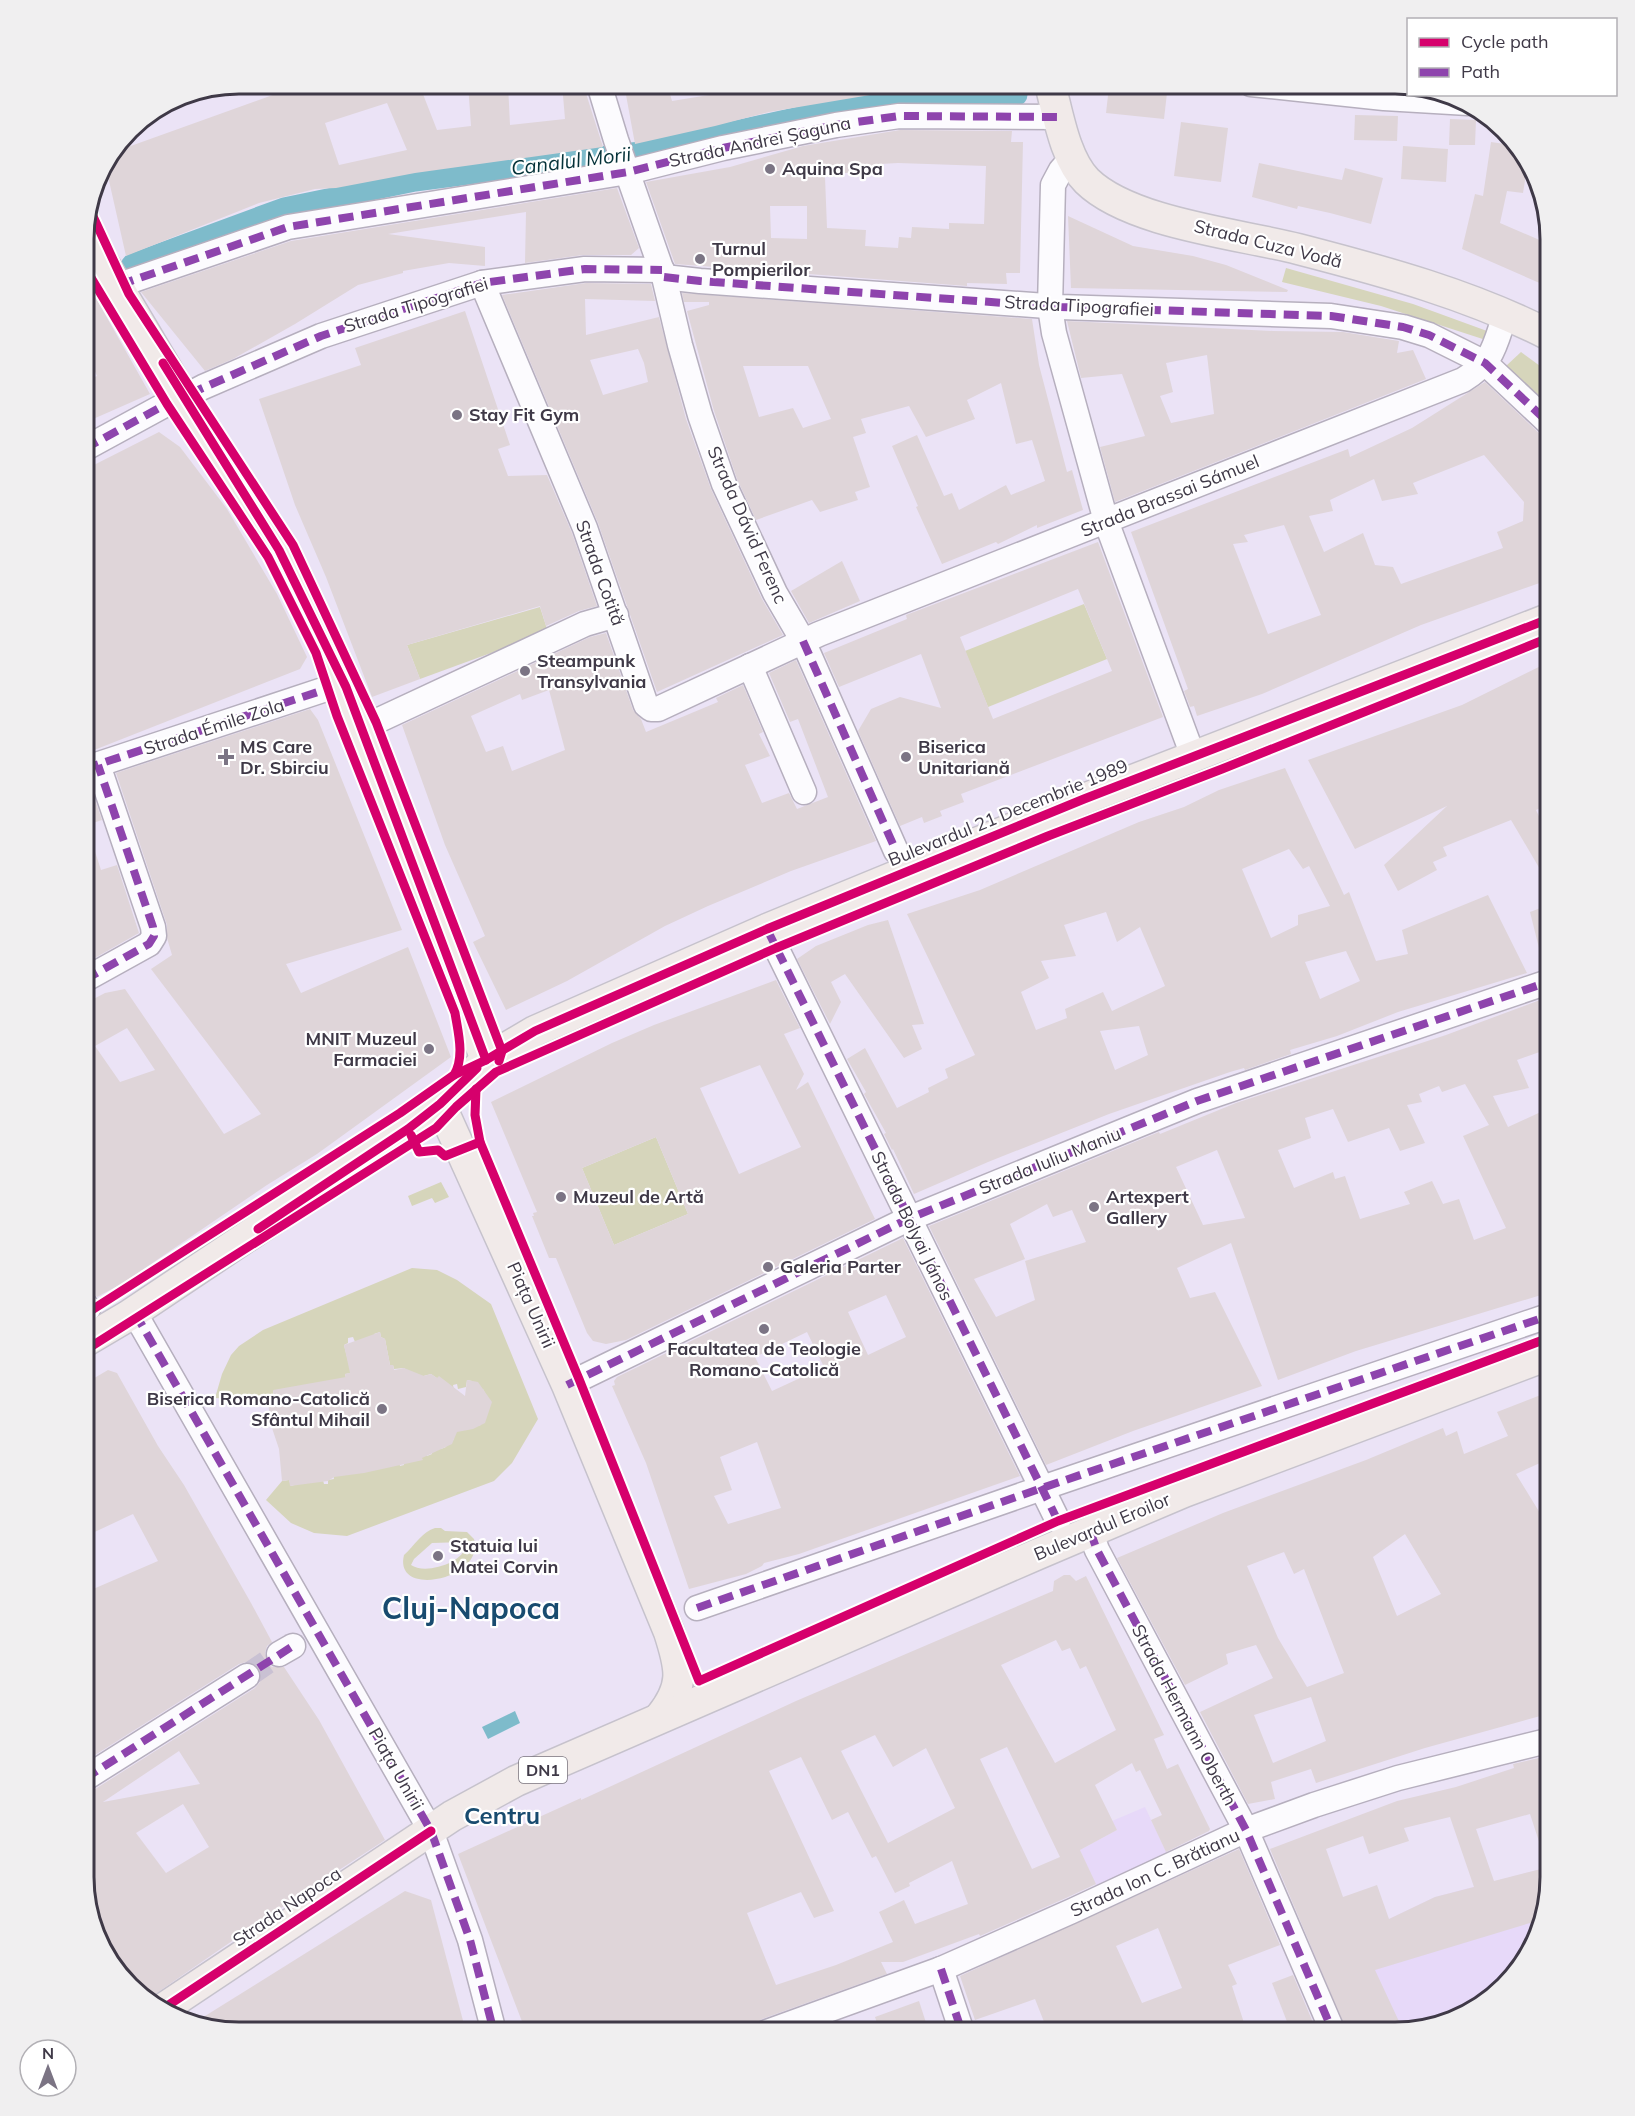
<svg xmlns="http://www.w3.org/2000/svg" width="1635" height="2116" font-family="Mulish,sans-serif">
<rect width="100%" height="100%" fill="#ebe3f6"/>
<g fill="#e7d9f9">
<path d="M1145 1807 1168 1856 1097 1888 1080 1850 1117 1830 1112 1821Z"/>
<path d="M1541 1869 1547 1890 1530 1954 1482 2006 1396 2032H1341L1306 1947 1389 1919 1435 1897Z"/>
</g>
<g fill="#d6d5bb" fill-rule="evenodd">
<path d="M1286 268 1413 304 1498 335 1495 343 1381 306 1282 282Z"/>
<path d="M1521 352 1551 374V414L1523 388 1506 366Z"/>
<path d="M1084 604 1107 659 988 707 965 651Z"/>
<path d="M540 607 548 632 420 679 407 645Z"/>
<path d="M656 1137 688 1214 614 1245 582 1168Z"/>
<path d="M441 1182 449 1197 435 1203 432 1198 412 1206 408 1196Z"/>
<path d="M412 1268 437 1270 457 1280 491 1304 538 1419 512 1463 494 1481 347 1536 314 1533 291 1523 266 1500 282 1481 289 1480 291 1486 322 1477 324 1484H328V1480L334 1479 333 1474H354L399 1461 400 1466 404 1465 403 1460H422L421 1453 425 1451 427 1456 432 1454 430 1448 441 1449 446 1447 449 1438 454 1440V1437L449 1432 481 1425 477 1419 485 1393 483 1389 471 1388 472 1381 467 1380 466 1387 458 1389 457 1384 453 1385 454 1390 431 1374 416 1378 404 1368 394 1369 393 1365H390L385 1339 381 1337 380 1332 374 1334V1337L355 1342 353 1337 348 1338V1343L344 1345 351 1373 345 1374 346 1378 273 1391 274 1396 267 1397V1401L215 1398 222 1374 231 1355 239 1346 263 1330Z"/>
<path d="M435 1528H441L445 1531 467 1532 474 1539C486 1579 393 1599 404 1555 414 1546 423 1531 435 1528ZM464 1542 466 1545C464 1563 425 1575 411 1565L414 1559 432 1543Z"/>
</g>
<path fill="#7ebbcb" d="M515 1711 520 1723 488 1739 482 1727Z"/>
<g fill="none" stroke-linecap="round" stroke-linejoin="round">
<path stroke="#7ebbcb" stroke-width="21" d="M132 264 284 208 415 181 640 152 845 107 961 97 1017 95"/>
</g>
<g fill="#dfd5d9" fill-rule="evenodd">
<path d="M303 84H419L437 130 471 126 468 84H508L510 125 565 119 562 84H583L603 147 415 173 336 188 315 189 259 203 126 256 105 163 114 152ZM387 103 407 150 339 165 325 123Z"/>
<path d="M624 84H667L672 101 709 95 708 84H876V94L769 112 715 126 635 144Z"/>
<path d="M1109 87 1167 93 1164 119 1106 113Z"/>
<path d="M1355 115 1398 116 1397 141 1354 140Z"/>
<path d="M1450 119 1476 120 1475 145H1449Z"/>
<path d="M1181 122 1228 128 1221 182 1174 176Z"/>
<path d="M900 130 1012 131 1011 142H1023L1020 273H1006L1007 284 967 283V286L675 264 646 182 730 167 803 146ZM898 163 986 166 984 224 949 223V229L912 227 911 238 899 237 898 248 865 246 866 230 827 228 825 177 845 173H880V164ZM770 206H807V239L771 238Z"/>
<path d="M1491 142 1518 146 1525 153 1528 162 1523 193 1507 191 1500 223 1551 245V288L1462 249 1475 194 1483 196Z"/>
<path d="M1403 146 1448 149 1446 182 1401 179Z"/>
<path d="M1259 163 1342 180 1345 168 1383 178 1371 224 1330 213 1298 206 1297 209 1252 197Z"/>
<path d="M617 188 639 248 631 255H583L525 263 526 212 388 234 485 247V266L449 263 403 271V273L358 285 295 324 233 359 205 371 141 292 291 241Z"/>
<path d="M1068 216 1133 246 1193 256 1226 265 1288 290 1287 292 1071 288Z"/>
<path d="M84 277 150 394 84 423V382L97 376 84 348Z"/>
<path d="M586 283 651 284 655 301 585 299 586 335 659 317 686 419 711 489 762 599 783 635 657 692 598 523 502 295ZM638 349 644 363 648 382 603 395 590 360Z"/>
<path d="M682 293 1032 319 1039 365 1067 472 1072 470 1083 510 1037 528V525L998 544 996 542 942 564 916 507 918 506 892 446 917 435 944 496 952 493 959 510 1006 485 1011 495 1045 481 1032 440 1016 444 1001 383 967 400 975 419 926 437 909 406 861 419 866 433 853 437 870 487 855 492 858 500 820 512 812 500 756 520 737 479 714 411 687 311 709 305V302H684ZM743 366H808L831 419 803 428 793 408 759 417Z"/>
<path d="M465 311 510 445 498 449 508 476 547 475 572 533 597 606 579 611 546 626 540 606 407 645 420 679 372 697 326 577 295 505 259 399 361 365 355 348Z"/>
<path d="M1067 321 1273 331 1343 332 1399 341 1397 353 1413 350 1426 379 1115 502 1100 447 1145 436 1122 374 1081 378ZM1207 355 1214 414 1171 423 1160 396 1173 392 1166 363Z"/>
<path d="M1485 382 1541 435 1551 439V579L1421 625 1262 694 1197 716 1194 706 1190 707 1184 691 1188 689 1131 532 1348 449 1350 457 1412 428ZM1484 455 1524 502 1523 521 1497 532 1503 548 1401 584 1393 567 1375 565 1363 533 1324 552 1309 516 1333 511 1330 500 1374 479 1382 501 1418 494 1413 483ZM1284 525 1321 615 1268 634 1233 544 1248 542 1244 535Z"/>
<path d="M159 432 180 447 227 509 277 594 307 657 300 669 84 754V470Z"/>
<path d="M1098 542 1163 717 961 794 964 802 940 811 942 816 924 823 922 817 900 826 858 731 871 709 900 697 941 708 921 654 839 687 824 653 907 619 906 615ZM1078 589 1112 671 993 719 960 637Z"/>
<path d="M842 561 860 601 809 623 791 591Z"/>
<path d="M606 633 633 710 641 719 646 732 718 702 716 698 743 685 763 732 759 734 770 756 745 765 762 803 789 793 797 809 828 797 798 719 790 722 769 673 796 660 876 841 791 871 708 906 665 926 567 981 506 1010 473 942 485 936 445 845 402 725 590 637ZM549 690 565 750 512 771 503 746 486 752 471 716 520 694 522 700Z"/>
<path d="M1551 661V803L1536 810 1551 841V888L1511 820 1443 847 1447 856 1433 862 1437 870 1398 891 1384 865 1447 806 1355 849 1308 760 1462 705Z"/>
<path d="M310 709 318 720 402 930 286 964 301 993 408 947 451 1057 317 1154 267 1185 123 1283 97 1297 91 1291 84 1289V1004L105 993 125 989 224 1134 261 1114 151 969 172 955 167 938V925L116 773ZM127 1028 155 1070 120 1082 95 1046Z"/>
<path d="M1285 768 1344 895 1349 892 1376 961 1408 954 1402 930 1488 895 1527 973 1398 1012 1337 1036 1290 1050 1291 1054 1245 1070 1244 1068 1230 1072 1109 1114 988 1162 914 1194 893 1149 892 1150 884 1134 886 1133 864 1094 866 1092 847 1059 865 1048 897 1108 929 1092 928 1088 948 1078 945 1069 975 1055 907 914 980 890 1139 822 1184 807 1219 790ZM1289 849 1303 869 1309 866 1330 906 1298 915V925L1271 938 1242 869ZM1106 912 1117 942 1140 927 1165 986 1112 1011 1103 992 1065 1009 1067 1018 1036 1030 1021 992 1049 978 1041 961 1076 956 1064 925ZM1346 951 1360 981 1320 999 1305 962ZM1139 1026 1148 1055 1115 1070 1100 1031Z"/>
<path d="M89 782 102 820 84 826V783Z"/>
<path d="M84 827H87L101 870 117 865 139 933 84 964Z"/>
<path d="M1546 906 1551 920V967L1544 968 1530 912Z"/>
<path d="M888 920 924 1024 912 1025 922 1049 904 1058 845 974 831 982 841 1002 830 1024 797 959 816 946 868 925Z"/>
<path d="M776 980 800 1028 784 1034 804 1074 796 1090 808 1082 875 1219 626 1340 606 1344 593 1341 587 1333 556 1258H549L532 1216H534L533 1213 537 1212 491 1102 612 1043 654 1025ZM760 1065 801 1147 739 1174 700 1088ZM656 1137 688 1214 614 1245 582 1168Z"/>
<path d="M1540 1000 1551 1022V1048L1517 1060 1529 1088 1493 1096 1508 1127 1545 1110 1551 1119V1126L1546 1130 1551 1140V1292L1356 1351 1278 1380 1231 1243 1177 1268 1190 1298 1215 1292 1262 1386 1133 1431 1046 1465 929 1226 1159 1132 1160 1134 1236 1103 1446 1035ZM1465 1084 1489 1125 1463 1136 1506 1228 1474 1240 1459 1199 1443 1204 1432 1181 1404 1192 1410 1204 1360 1219 1345 1176 1335 1179 1333 1172 1294 1188 1278 1150 1311 1138 1305 1118 1333 1109 1348 1142 1389 1128 1400 1151 1425 1143 1407 1105 1422 1102 1419 1094 1439 1086 1442 1092ZM1217 1150 1245 1218 1203 1225 1176 1167ZM1047 1204 1053 1217 1072 1210 1086 1242 1025 1261 1035 1300 996 1317 974 1279 1025 1259 1010 1224Z"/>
<path d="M903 1238 1020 1476 799 1554 764 1563 762 1566 746 1574 689 1589 646 1463 612 1386 615 1385 614 1381 617 1377ZM886 1295 906 1337 868 1355 848 1312ZM807 1332 824 1367 772 1391 755 1357ZM757 1442 781 1508 728 1524 714 1496 732 1490 720 1457Z"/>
<path d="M380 1332 381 1337 385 1339 390 1365H393L394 1370 404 1368 424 1376 431 1374 437 1378 439 1376 465 1396 467 1380 478 1382 492 1402 485 1423 473 1429 457 1432 452 1444 422 1458 423 1460 364 1473 334 1477 328 1481 290 1486 289 1480 282 1481 279 1449 272 1428 267 1397 274 1396 273 1390 346 1377 345 1374 350 1373 344 1345Z"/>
<path d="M108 1370 117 1373 158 1446 184 1485 251 1603 272 1642 267 1646 265 1653 267 1662 272 1667H284L319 1720 385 1840 258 1923 148 1999 112 1965 107 1953 84 1877V1793L92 1791 255 1688 260 1682 261 1675 259 1668 253 1663 246 1662 239 1664 84 1762V1593L158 1561 133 1514 84 1537V1384ZM179 1751 200 1784 103 1802ZM183 1804 209 1847 166 1873 136 1833Z"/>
<path d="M1551 1391V1458L1516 1474 1551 1531V1713L1425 1748 1316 1783 1311 1769 1271 1782 1275 1799 1248 1804 1200 1712 1273 1678 1256 1645 1226 1654 1228 1664 1185 1685 1117 1558 1223 1513 1366 1460 1443 1428 1446 1436 1457 1431 1464 1454 1508 1436 1497 1412ZM1405 1534 1441 1594 1397 1616 1373 1557ZM1284 1552 1294 1574 1304 1569 1344 1673 1307 1687 1278 1638 1247 1566ZM1311 1697 1326 1741 1273 1763 1254 1715Z"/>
<path d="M1064 1575H1070L1076 1581 1086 1576 1164 1735 1154 1739 1167 1769 1178 1764 1210 1829 1209 1831 1166 1852 1151 1820 1162 1815 1140 1770 1136 1772 1132 1763 1095 1785 1117 1830 1080 1850 1096 1884 1066 1898 980 1936 979 1934 903 1962H881L887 1974 762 2019 755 2026 734 2032H526L458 1854 581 1798V1800L796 1701 1053 1591 1054 1581ZM1056 1640 1062 1651 1070 1648 1080 1669 1086 1666 1116 1730 1055 1763 1001 1665ZM875 1735 893 1767 926 1748 955 1808 888 1843 841 1751ZM1007 1747 1060 1857 1032 1869 980 1759ZM801 1757 832 1820 848 1812 872 1858 876 1856 895 1893 910 1886 909 1883 952 1861 968 1904 915 1924 904 1900 879 1912 893 1942 836 1965 776 1985 747 1913 801 1892 814 1918 834 1911 769 1771Z"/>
<path d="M1551 1755V1869H1548L1530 1814 1476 1829 1494 1881 1541 1869 1547 1890 1540 1920 1375 1970 1403 2030 1396 2032H1347L1270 1849 1397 1801 1456 1787 1514 1768 1513 1764ZM1450 1817 1474 1887 1435 1897 1389 1919 1377 1885 1343 1897 1326 1849 1363 1836 1369 1854 1409 1841 1404 1828Z"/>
<path d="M1239 1849 1280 1945 1228 1965 1237 1984 1232 1986 1247 2032H1218L1216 2026 1192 2032H1048L1035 1999 975 2020 960 1976ZM1158 1928 1182 1988 1142 2003 1116 1946Z"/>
<path d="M405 1891 431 1900 466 2032H239L197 2021Z"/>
<path d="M1293 1975 1317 2032H1291L1272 1983Z"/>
<path d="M919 2001 929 2032H880L875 2017Z"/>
</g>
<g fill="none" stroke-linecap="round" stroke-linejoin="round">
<path stroke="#c9c1d3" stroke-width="24" stroke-dasharray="24 12" stroke-linecap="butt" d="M247 1676 279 1654"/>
<g stroke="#b6afbe" stroke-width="27">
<g id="minor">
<path d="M599 84 616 140 664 277 680 345 700 415 724 484 775 593 803 641 896 851"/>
<path d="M1251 84 1384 98 1468 103"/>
<path d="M1072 158 1061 170 1053 185 1050 307 1054 333 1106 521 1193 756"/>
<path d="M664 277 700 281 1060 307 1331 316 1403 327 1429 335 1485 363 1551 425"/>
<path d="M482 283 585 528 646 705 651 709H658L819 634 1463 380C1494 361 1494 347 1505 315"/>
<path d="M116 286 288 227 628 172 723 148 836 125 899 116 1059 117"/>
<path d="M184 397 203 387 321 336 482 283 585 269 662 270"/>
<path d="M84 449 183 395"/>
<path d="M750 666 804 792"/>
<path d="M362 728 585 624 616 615"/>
<path d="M84 769 344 683"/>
<path d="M767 929 1058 1521"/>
<path d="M84 980 149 944 154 936 153 927 98 765"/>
<path d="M84 1303 88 1309"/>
<path d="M134 1312 431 1831 470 1940 494 2032"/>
<path d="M567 1385 908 1219 1197 1101 1551 981"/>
<path d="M1090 1531 1097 1550 1246 1830 1333 2032"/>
<path d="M697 1608 1042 1488 1551 1315"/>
<path d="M279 1654 293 1646"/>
<path d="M84 1779 247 1676"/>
<path d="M941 1969 962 2032"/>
<path d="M767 2032 941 1969 1072 1911 1246 1830 1314 1805 1398 1778 1551 1740"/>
</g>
</g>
<g stroke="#c6c2cc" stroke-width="33">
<g id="major">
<path d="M1050 84C1058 114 1065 159 1087 181 1130 223 1239 234 1298 249 1383 271 1472 295 1551 336"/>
<path d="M84 230 179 390 279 550 346 687 486 1060"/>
<path d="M440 1104 567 1385 669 1632C681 1669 685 1686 660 1717"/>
<path d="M84 1342 128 1316 408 1129 440 1104 486 1060 535 1031 767 929 1084 799 1551 618"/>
<path d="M161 2010 452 1816 516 1781 1038 1554 1184 1492 1551 1354"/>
</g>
</g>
<use href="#minor" stroke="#fcfbfe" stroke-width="24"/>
<use href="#major" stroke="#f1eae9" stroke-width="30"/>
<g stroke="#8e44ad" stroke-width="8" stroke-dasharray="15 8" stroke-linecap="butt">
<path d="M664 277 700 281 1060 307 1331 316 1403 327 1429 335 1485 363 1551 425"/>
<path d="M119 285 288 227 628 172 723 148 836 125 899 116 1059 117"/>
<path d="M189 394 321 336 482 283 585 269 662 270"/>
<path d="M84 449 172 401"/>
<path d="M803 641 896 851"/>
<path d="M84 769 333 687"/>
<path d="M767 929 1058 1521"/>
<path d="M84 980 149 944 154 936 153 927 98 765"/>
<path d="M135 1313 431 1831 470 1940 494 2032"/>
<path d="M567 1385 908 1219 1197 1101 1551 981"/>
<path d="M1090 1531 1097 1550 1246 1830 1333 2032"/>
<path d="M697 1608 1042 1488 1551 1315"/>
<path d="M84 1779 293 1646"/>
<path d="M941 1969 962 2032"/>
</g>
<g stroke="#fff" stroke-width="13">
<g id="cycleway">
<path d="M90 210 129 294 293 545 376 722 502 1051 499 1061"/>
<path d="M163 363 279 550 346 687 486 1060"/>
<path d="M454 1075 486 1060 535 1031 767 929 1084 799 1551 618"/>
<path d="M476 1089 475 1115 480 1142 579 1379 699 1681 1058 1521 1551 1337"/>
<path d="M411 1135 419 1152 438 1150 445 1156 480 1142"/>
<path d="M258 1229 408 1129 440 1104 477 1068"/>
<path d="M84 1315 400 1113 454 1075C465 1057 458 1032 455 1013L337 716 316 653 268 557 167 404 84 266"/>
<path d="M84 1351 436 1128 456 1107 496 1072 776 948 1048 836 1222 769 1551 637"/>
<path d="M161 2010 431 1831"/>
</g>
</g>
<use href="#cycleway" stroke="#d6006c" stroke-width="9"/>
</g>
<g fill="#7b7484" stroke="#fff" stroke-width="2">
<circle cx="770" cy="169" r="6"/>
<circle cx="700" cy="259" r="6"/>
<circle cx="457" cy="415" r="6"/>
<circle cx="525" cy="671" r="6"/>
<path d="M223 748h6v6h6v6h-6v6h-6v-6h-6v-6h6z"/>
<circle cx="906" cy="757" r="6"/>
<circle cx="429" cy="1049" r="6"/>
<circle cx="561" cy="1197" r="6"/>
<circle cx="1094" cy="1207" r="6"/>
<circle cx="768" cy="1267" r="6"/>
<circle cx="764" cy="1329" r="6"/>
<circle cx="382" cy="1409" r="6"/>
<circle cx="438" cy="1556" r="6"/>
</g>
<g text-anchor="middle" stroke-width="4.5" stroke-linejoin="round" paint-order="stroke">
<rect fill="#fff" stroke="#79747e" stroke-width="1.5" x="519" y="1757" width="48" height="26" rx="4.5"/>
<g font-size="16" font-weight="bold" fill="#3f3947">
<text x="543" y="1776">DN1</text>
</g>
<g font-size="18" fill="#3f3947" stroke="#fff">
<text transform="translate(760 142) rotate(-12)" y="6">Strada Andrei Șaguna</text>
<text transform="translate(1268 244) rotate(14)" y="6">Strada Cuza Vodă</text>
<text transform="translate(416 305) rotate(-17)" y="6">Strada Tipografiei</text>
<text transform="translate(1079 306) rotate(3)" y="6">Strada Tipografiei</text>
<text transform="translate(1170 496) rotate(-22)" y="6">Strada Brassai Sámuel</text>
<text transform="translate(747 525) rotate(66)" y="6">Strada Dávid Ferenc</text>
<text transform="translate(600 573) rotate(70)" y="6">Strada Cotită</text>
<text transform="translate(214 727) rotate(-18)" y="6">Strada Émile Zola</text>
<text transform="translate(1008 813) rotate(-22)" y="6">Bulevardul 21 Decembrie 1989</text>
<text transform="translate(1050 1161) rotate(-22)" y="6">Strada Iuliu Maniu</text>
<text transform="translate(912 1226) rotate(64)" y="6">Strada Bolyai János</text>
<text transform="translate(531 1305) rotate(66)" y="6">Piața Unirii</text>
<text transform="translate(1102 1527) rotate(-23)" y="6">Bulevardul Eroilor</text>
<text transform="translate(1184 1715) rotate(62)" y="6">Strada Hermann Oberth</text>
<text transform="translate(396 1769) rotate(60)" y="6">Piața Unirii</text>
<text transform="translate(1155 1873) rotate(-25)" y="6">Strada Ion C. Brătianu</text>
<text transform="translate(287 1907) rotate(-34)" y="6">Strada Napoca</text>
</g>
<g font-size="18" font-weight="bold" fill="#3f3947" stroke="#fff" text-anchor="start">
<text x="782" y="175">Aquina Spa</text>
<text x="712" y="255">Turnul<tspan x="712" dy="21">Pompierilor</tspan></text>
<text x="469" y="421">Stay Fit Gym</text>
<text x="537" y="667">Steampunk<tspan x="537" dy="21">Transylvania</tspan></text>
<text x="240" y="753">MS Care<tspan x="240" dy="21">Dr. Sbirciu</tspan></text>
<text x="918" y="753">Biserica<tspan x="918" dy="21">Unitariană</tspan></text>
<text x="417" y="1045" text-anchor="end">MNIT Muzeul<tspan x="417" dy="21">Farmaciei</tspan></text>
<text x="573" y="1203">Muzeul de Artă</text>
<text x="1106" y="1203">Artexpert<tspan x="1106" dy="21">Gallery</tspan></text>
<text x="780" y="1273">Galeria Parter</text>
<text x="764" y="1355" text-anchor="middle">Facultatea de Teologie<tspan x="764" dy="21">Romano-Catolică</tspan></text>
<text x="370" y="1405" text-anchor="end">Biserica Romano-Catolică<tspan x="370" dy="21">Sfântul Mihail</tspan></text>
<text x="450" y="1552">Statuia lui<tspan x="450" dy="21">Matei Corvin</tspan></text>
</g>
<g font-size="20" font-style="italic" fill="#053239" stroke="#fff">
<text transform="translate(571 161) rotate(-7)" y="7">Canalul Morii</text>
</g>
<g font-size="24" font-weight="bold" fill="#184b6f" stroke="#fff">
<text x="502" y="1824">Centru</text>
</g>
<g font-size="30" font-weight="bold" fill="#184b6f" stroke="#fff">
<text x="471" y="1619">Cluj-Napoca</text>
</g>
</g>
<path d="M0 0H1635V2116H0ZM239 94H1395A145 145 0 0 1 1540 239V1877A145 145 0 0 1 1395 2022H239A145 145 0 0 1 94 1877V239A145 145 0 0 1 239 94Z" fill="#f0eff0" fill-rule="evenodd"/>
<path fill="none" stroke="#3f3947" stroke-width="3" d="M239 94H1395A145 145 0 0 1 1540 239V1877A145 145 0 0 1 1395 2022H239A145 145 0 0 1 94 1877V239A145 145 0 0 1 239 94Z"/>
<rect x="1407" y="18" width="210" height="78" fill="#ffffff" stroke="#b2b0b5" stroke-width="1.5"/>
<rect x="1419" y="38" width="30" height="9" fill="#d6006c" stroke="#b2b0b5" stroke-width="1.5"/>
<text x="1461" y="48" font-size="18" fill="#3f3947">Cycle path</text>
<rect x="1419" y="68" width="30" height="9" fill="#8e44ad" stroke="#b2b0b5" stroke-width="1.5"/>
<text x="1461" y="78" font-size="18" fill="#3f3947">Path</text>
<g transform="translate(48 2068)"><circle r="28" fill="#ffffff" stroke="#b2b0b5" stroke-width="1.5"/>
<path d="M0-4.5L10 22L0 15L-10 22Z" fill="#7b7484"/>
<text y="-9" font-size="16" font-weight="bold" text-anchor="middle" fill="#3f3947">N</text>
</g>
</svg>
